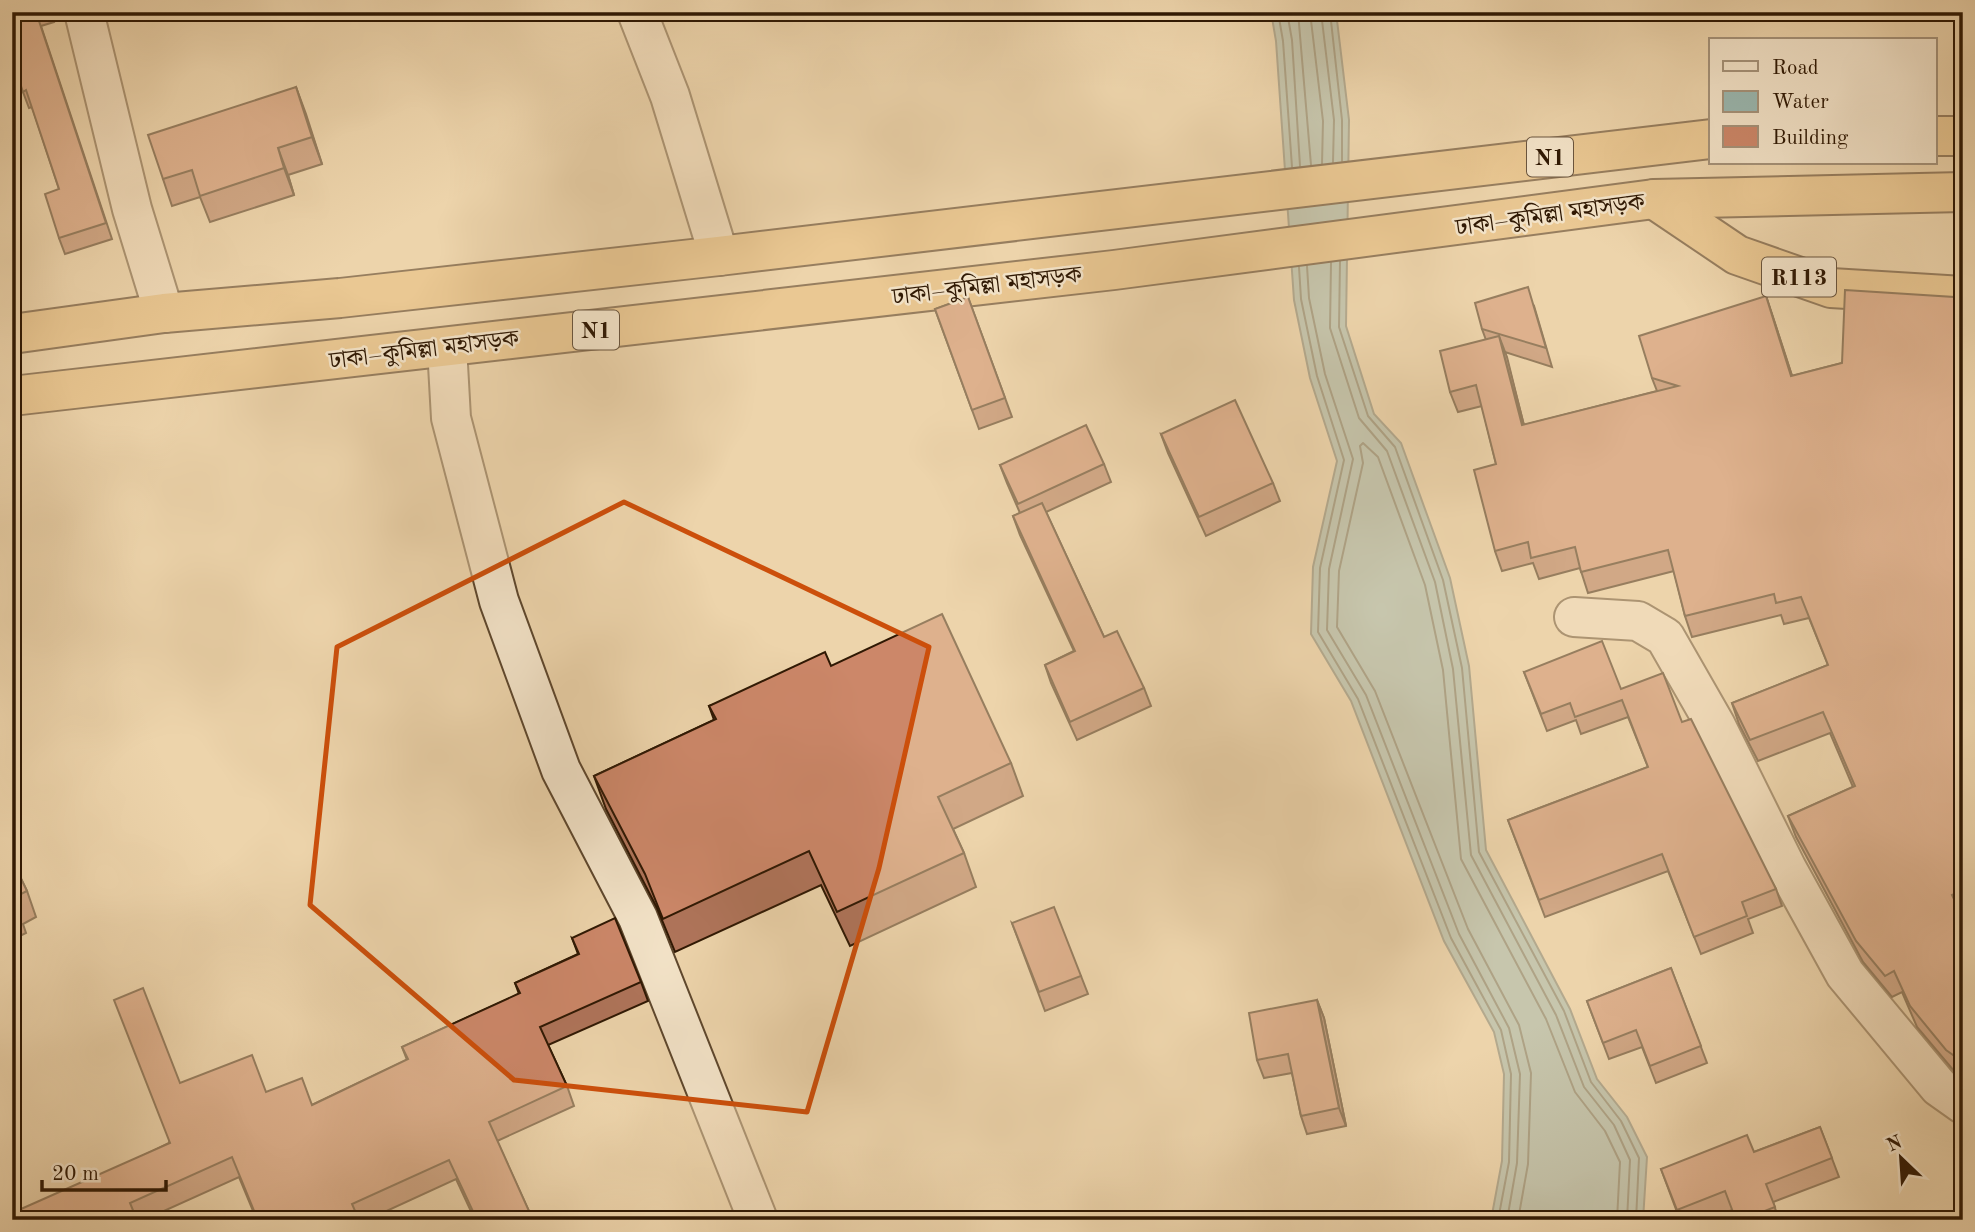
<svg xmlns="http://www.w3.org/2000/svg" width="1975" height="1232" font-family="'Old Standard TT','Noto Serif Bengali',serif">
<rect width="100%" height="100%" fill="#edd4ab"/>
<filter id="stains"><feTurbulence type="fractalNoise" baseFrequency=".00286" numOctaves="4"/><feColorMatrix values="0 0 0 0 .2 0 0 0 0 .09 0 0 0 0 .02 0 0 0 .5 -.17"/></filter>
<radialGradient id="worn" r=".72"><stop offset=".6" stop-color="#630" stop-opacity="0"/><stop offset="1" stop-color="#630" stop-opacity=".3"/></radialGradient>
<path fill="#9ab7af" stroke="#6f776a" stroke-width="2" d="M1271 12H1336L1349 120 1346 326 1374 414 1401 443 1450 578 1469 666 1486 850 1570 1009 1597 1079 1627 1117 1647 1157 1643 1220H1491L1502 1161 1504 1074 1494 1032 1444 941 1351 701 1311 634 1313 567 1337 461 1310 378 1294 300 1276 41Z"/>
<g fill="none" stroke-linecap="round" stroke-linejoin="round">
<g stroke="#646859" stroke-width="2">
<path d="M1278 12 1283 41 1292 167"/>
<path d="M1287 12 1292 40 1300 166"/>
<path d="M1298 12 1311 165"/>
<path d="M1310 12 1323 121 1322 164"/>
<path d="M1321 12 1334 120 1333 162"/>
<path d="M1330 12 1342 120V161"/>
<path d="M1340 261 1339 327 1368 416 1395 447 1443 580 1462 668 1479 852 1564 1011 1591 1082 1621 1121 1639 1158 1636 1220"/>
<path d="M1331 263 1330 328 1359 418 1387 451 1435 582 1453 669 1471 855 1556 1015 1584 1087 1614 1125 1630 1160 1627 1220"/>
<path d="M1307 266 1309 298 1325 374 1353 459 1329 569 1327 630 1366 695 1459 934 1509 1028 1520 1074 1517 1163 1507 1220"/>
<path d="M1299 267 1301 299 1317 376 1344 460 1320 568 1318 632 1358 699 1451 938 1501 1030 1511 1074 1509 1162 1498 1220"/>
<path d="M1518 1220 1528 1164 1531 1073 1519 1025 1468 929 1375 691 1337 627 1339 571 1363 463 1360 446 1363 443 1378 457 1425 585 1443 670 1461 859 1546 1019 1575 1092 1605 1131 1620 1162 1617 1220"/>
</g>
<g stroke="#5e472d" stroke-width="42">
<g id="street">
<path d="M84 12 132 209 164 313"/>
<path d="M637 12 670 96 719 256"/>
<path d="M447 347 451 418 499 601 561 770 638 918 758 1220"/>
<path d="M1574 617 1638 621 1665 637 1716 726 1787 869 1845 974 1939 1087 1963 1104"/>
</g>
</g>
<g stroke="#2f1803" stroke-width="42">
<g id="highway">
<path d="M1935 136H1963"/>
<path d="M1654 199 1737 255 1831 288 1963 296"/>
<path d="M12 334 164 313 340 298 719 256 1711 139"/>
<path d="M12 396 1114 270 1654 199 1963 192"/>
</g>
</g>
<use href="#street" stroke="#f3e3c8" stroke-width="38"/>
<use href="#highway" stroke="#e6ba76" stroke-width="38"/>
</g>
<g fill="#af745a" stroke="#2f1803" stroke-width="2">
<path d="M12 12H51L54 22 41 26 112 239 65 254 59 238V189L32 107 29 108 23 92Z"/>
<path d="M296 87 322 164 288 175 294 195 210 222 200 197 172 206 163 179Z"/>
<path d="M1766 296 1792 376 1842 363 1958 308H1963V914L1961 915 1963 918V1077L1954 1071 1917 1027 1902 992 1892 997 1863 962 1796 837 1788 816 1853 787 1830 733 1758 761 1739 724 1732 703 1828 665 1809 618 1784 624 1781 615 1692 637 1685 616 1674 571 1588 593 1580 568 1539 579 1533 563 1502 571 1495 551 1496 464 1482 406 1458 412 1450 392 1486 340 1482 329 1534 306 1552 367 1505 352 1524 425 1657 391 1652 378Z"/>
<path d="M968 297 1012 417 979 429 935 309Z"/>
<path d="M1161 434 1273 483 1280 501 1206 536 1168 453Z"/>
<path d="M1104 464 1111 482 1046 512 1104 637 1144 688 1151 706 1077 740 1051 683 1045 665 1074 651 1020 535 1013 516 1020 513 1007 483 1000 465Z"/>
<path d="M831 666 1011 763 1023 796 953 829 964 853 976 887 850 946 821 885 675 952 657 908 606 809 594 776 714 720 709 706Z"/>
<path d="M1524 672 1621 689 1682 722 1776 889 1782 906 1748 919 1753 933 1701 954 1668 871 1545 917 1508 820 1648 767 1628 717 1581 734 1576 720 1547 731Z"/>
<path d="M12 860 27 891 36 917 23 924 26 933 12 940Z"/>
<path d="M1012 923 1081 976 1088 994 1045 1011Z"/>
<path d="M572 938 641 982 648 1001 548 1045 567 1086 574 1106 497 1141 533 1220H475L456 1179 367 1220H252L256 1218 239 1177 144 1220H12L169 1143 180 1083 266 1092 312 1105 407 1060 402 1047 519 994 515 983 578 954Z"/>
<path d="M1671 968 1707 1063 1656 1083 1642 1047 1609 1059 1587 1001Z"/>
<path d="M1317 1000 1324 1018 1346 1126 1307 1134 1301 1116 1292 1073 1264 1078 1257 1060Z"/>
<path d="M1820 1127 1839 1177 1773 1202 1779 1220H1736L1732 1210 1706 1220H1680L1661 1169 1754 1152Z"/>
</g>
<g fill="#8f5e4a" stroke="#2f1803" stroke-width="2">
<path d="M296 87 306 114 322 164 312 137Z"/>
<path d="M278 148 288 175 294 195 284 168Z"/>
<path d="M1766 296 1773 317 1799 397 1791 376Z"/>
<path d="M1954 297 1962 318 1954 308Z"/>
<path d="M1499 336 1507 357 1529 446 1522 425Z"/>
<path d="M1317 1000 1324 1018 1346 1126 1339 1108Z"/>
</g>
<g fill="#cc8769" stroke="#2f1803" stroke-width="2">
<path d="M12 12H36L106 223 59 238 45 194 59 189 26 90 23 92 12 59Z"/>
<path d="M296 87 312 137 278 148 284 168 200 196 192 170 163 179 148 135Z"/>
<path d="M1528 287 1546 348 1482 329 1475 303Z"/>
<path d="M1845 290 1954 297V308H1963V890L1952 895 1963 918V1062L1946 1050 1910 1006 1894 971 1885 976 1856 941 1788 816 1855 786 1823 712 1750 740 1732 703 1828 665 1801 597 1776 603 1774 594 1685 616 1668 550 1581 572 1575 547 1531 558 1528 542 1495 551 1474 470 1496 464 1476 385 1450 392 1440 351 1499 336 1522 425 1678 386 1652 378 1639 336 1766 296 1791 376 1842 363Z"/>
<path d="M968 297 1005 398 972 410 935 309Z"/>
<path d="M1235 400 1273 483 1199 517 1161 434Z"/>
<path d="M1086 425 1104 464 1018 504 1000 465Z"/>
<path d="M1042 503 1104 637 1117 631 1144 688 1070 722 1045 665 1075 651 1013 516Z"/>
<path d="M942 614 1011 763 938 797 964 853 837 912 809 851 663 919 645 874 594 776 716 719 709 706 825 652 831 666Z"/>
<path d="M1602 641 1621 689 1663 673 1682 722 1691 719 1776 889 1742 902 1747 916 1694 937 1662 854 1539 900 1508 820 1648 767 1622 700 1575 717 1570 703 1541 714 1524 672Z"/>
<path d="M12 860 27 891 13 898 17 907 12 910Z"/>
<path d="M1054 907 1081 976 1039 992 1012 923Z"/>
<path d="M615 918 641 982 540 1027 567 1086 489 1122 533 1220H477L449 1160 352 1204 359 1220H252L257 1218 232 1157 130 1203 137 1220H12V1213L170 1143 114 1000 143 988 180 1083 252 1055 266 1092 302 1078 312 1105 408 1059 402 1047 520 993 515 983 579 954 572 938Z"/>
<path d="M1671 968 1701 1046 1650 1066 1636 1030 1603 1043 1587 1001Z"/>
<path d="M1317 1000 1339 1108 1301 1116 1288 1054 1257 1060 1249 1013Z"/>
<path d="M1820 1127 1832 1158 1766 1184 1775 1207 1742 1220H1736L1725 1191 1677 1210 1661 1169 1747 1135 1754 1152Z"/>
</g>
<path d="M0 0H1975V1232H0ZM624 502 929 647 879 868 807 1112 514 1080 310 905 337 647Z" fill="#edd4ab" fill-opacity=".55" fill-rule="evenodd"/>
<path fill="none" stroke="#cc4f0b" stroke-width="5" stroke-linejoin="round" d="M624 502 929 647 879 868 807 1112 514 1080 310 905 337 647Z"/>
<g text-anchor="middle" stroke-width="5" stroke-linejoin="round" paint-order="stroke">
<g fill="#f3e3c8" stroke="#6a553e" stroke-width="2">
<rect x="1527" y="137.5" width="46" height="39" rx="5"/>
<rect x="1762" y="257.5" width="74" height="39" rx="5"/>
<rect x="573" y="310.5" width="46" height="39" rx="5"/>
</g>
<g font-size="23" font-weight="bold" fill="#2f1803">
<text x="1550" y="165">N1</text>
<text x="1799" y="285">R113</text>
<text x="596" y="338">N1</text>
</g>
<g font-size="24" fill="#2f1803" stroke="#f3e3c8">
<text transform="translate(1550 214) rotate(-8)" y="8">ঢাকা–কুমিল্লা মহাসড়ক</text>
<text transform="translate(987 285) rotate(-7)" y="8">ঢাকা–কুমিল্লা মহাসড়ক</text>
<text transform="translate(424 349) rotate(-7)" y="8">ঢাকা–কুমিল্লা মহাসড়ক</text>
</g>
</g>
<rect width="1975" height="1232" fill="none" stroke="#edd4ab" stroke-width="42"/>
<rect x="14" y="14" width="1947" height="1204" fill="none" stroke="#2f1803" stroke-width="3.5"/>
<rect x="21" y="21" width="1933" height="1190" fill="none" stroke="#2f1803" stroke-width="2"/>
<rect x="1709" y="38" width="228" height="126" fill="#f3e3c8" stroke="#a59279" stroke-width="2"/>
<rect x="1723" y="61" width="35" height="10" fill="#f3e3c8" stroke="#a59279" stroke-width="2"/>
<text x="1772" y="74" font-size="21" fill="#2f1803">Road</text>
<rect x="1723" y="91" width="35" height="21" fill="#9ab7af" stroke="#a59279" stroke-width="2"/>
<text x="1772" y="108" font-size="21" fill="#2f1803">Water</text>
<rect x="1723" y="126" width="35" height="21" fill="#cc8769" stroke="#a59279" stroke-width="2"/>
<text x="1772" y="144" font-size="21" fill="#2f1803">Building</text>
<g transform="translate(1901 1158) rotate(335)" stroke="#f3e3c8" stroke-width="5" paint-order="stroke">
<path d="M0-5L12 26L0 18L-12 26Z" fill="#2f1803"/>
<text y="-10" font-size="19" font-weight="bold" text-anchor="middle" fill="#2f1803">N</text>
</g>
<path d="M42 1180v10h124v-10" fill="none" stroke="#2f1803" stroke-width="3.5"/>
<text x="52" y="1180" font-size="21" fill="#2f1803" stroke="#f3e3c8" stroke-width="5" paint-order="stroke">20 m</text>
<rect width="100%" height="100%" filter="url(#stains)"/>
<rect width="100%" height="100%" fill="url(#worn)"/>
</svg>
